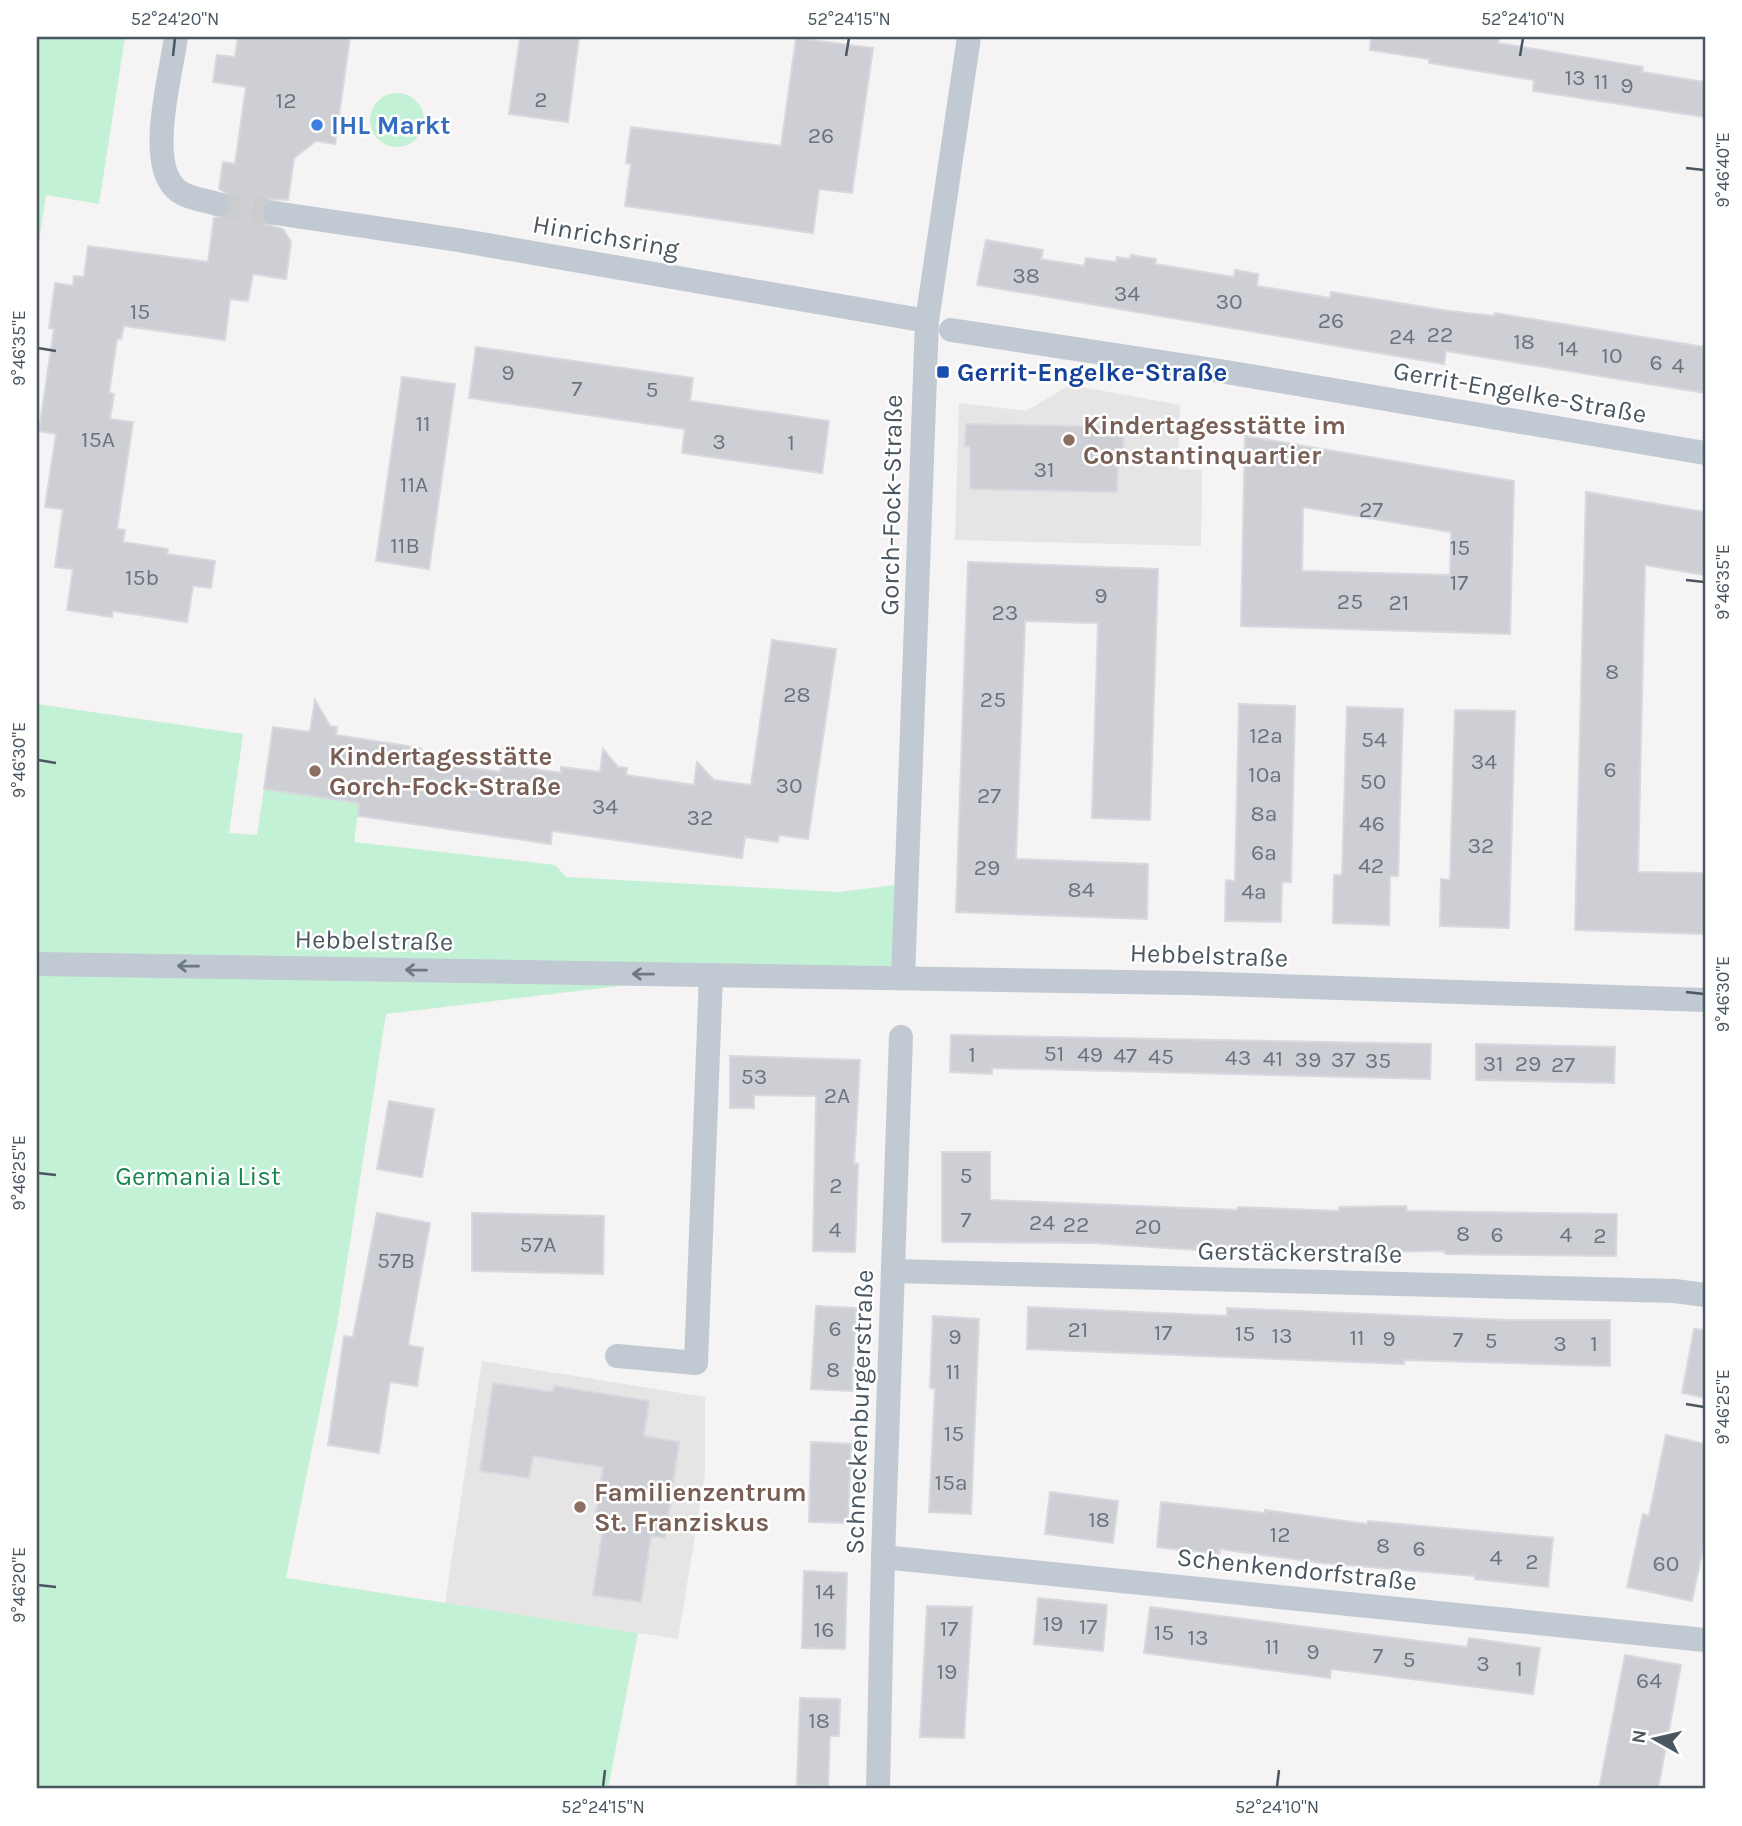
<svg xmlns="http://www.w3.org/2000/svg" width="1742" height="1826" font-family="Karla,sans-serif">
<rect width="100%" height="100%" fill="#f5f3f3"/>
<g fill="#e6e4e5">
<path d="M1070 385 1180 405 1178 469 1202 470 1201 546 955 540 959 403 1026 411Z"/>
<path d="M482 1361 705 1397V1475L678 1639 445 1603Z"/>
</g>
<g fill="#c3f1d5">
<path d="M37 37H125L99 204 46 195 37 255Z"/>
<circle cx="397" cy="120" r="27"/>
<path d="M37 704 243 734 229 833 257 835 264 789 359 803 354 842 555 865 566 877 838 892 904 884 903 978 711 975 386 1014 337 1325 286 1578 638 1633 608 1789H37Z"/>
</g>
<g fill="#cdcfd5" stroke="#d7d9de" stroke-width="2" fill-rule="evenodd">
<path d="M238 37H350L335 144 316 141 294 158 288 200 270 199 260 210 265 224 283 229 291 242 286 279 253 274 248 301 230 299 225 340 124 326 121 339H117L109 393 114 394 110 419 133 422 117 529 125 530 123 542 168 549 167 554 215 561 211 588 193 586 187 622 113 611 112 617 67 610 73 569 55 567 63 509 45 507 56 434 39 431 54 329 49 328 55 283 73 286 74 276 84 277 88 246 208 262 214 218 227 215 231 207 228 194 219 189 223 162 235 164 246 87 213 82 217 55 235 57Z"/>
<path d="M520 37H579L568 122 509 114Z"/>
<path d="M1371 37H1499L1498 43 1643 67 1642 72 1705 82V117L1533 91 1534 80 1429 63V59L1370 50Z"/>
<path d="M796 38 873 48 852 193 819 189 813 233 625 206 631 164 626 163 631 127 781 146Z"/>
<path d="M986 240 1043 250 1041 259 1084 266 1086 258 1116 262 1117 257 1130 259 1131 255 1156 259 1155 264 1234 277 1235 270 1258 274 1257 286 1330 298 1331 292 1449 311 1494 316 1495 313 1705 347V393L1446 351 1444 364 977 285Z"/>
<path d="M476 347 693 378 690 401 829 421 822 473 682 453 685 429 469 398Z"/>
<path d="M402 377 455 384 429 569 376 561Z"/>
<path d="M966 424 1124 427 1123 449H1118L1117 492 970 489V446H965Z"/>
<path d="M1245 436 1514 481 1510 634 1241 626ZM1303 507 1451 532 1450 575 1302 571Z"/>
<path d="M1586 492 1705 512V575L1645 565 1638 872 1705 873V934L1575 930Z"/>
<path d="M968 562 1158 569 1150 820 1092 818 1098 623 1025 621 1016 859 1148 864 1147 919 956 912Z"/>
<path d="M772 640 836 649 808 839 779 835 778 842 745 837 742 858 552 831 551 844 358 816 359 803 264 789 273 727 310 732 315 700 330 726 337 727 336 735 420 748 432 762 500 772 503 749 520 767 561 773V767L600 772 603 749 618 767 627 768 626 775 694 785 697 762 714 780 751 785Z"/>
<path d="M1239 704 1295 706 1291 882H1282L1281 922 1225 921 1226 880 1235 881Z"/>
<path d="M1347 707 1403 709 1398 876H1390L1389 925 1333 923 1334 875H1342Z"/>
<path d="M1455 710 1515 711 1509 928 1440 926 1441 879 1450 880Z"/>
<path d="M951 1035 1431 1044 1430 1079 992 1068V1074L950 1072Z"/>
<path d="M1476 1044 1615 1047 1614 1083 1476 1080Z"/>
<path d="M730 1056 860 1060 854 1164H858L855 1252 813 1251 816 1096 754 1095V1108H730Z"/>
<path d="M389 1101 434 1109 422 1177 377 1169Z"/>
<path d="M942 1152H990V1200L1237 1210 1238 1207 1339 1211V1207L1406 1206 1407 1211 1617 1214 1616 1256 1445 1254V1251L1340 1252 1196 1245V1250L1093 1243 942 1242Z"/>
<path d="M377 1213 430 1223 408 1345 423 1348 417 1386 390 1382 379 1453 328 1445 344 1336 353 1337Z"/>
<path d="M472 1213 604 1216 603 1274 472 1271Z"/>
<path d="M816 1306 856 1308 852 1391 811 1389Z"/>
<path d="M1028 1307 1227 1316V1308L1508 1320H1610V1366L1404 1360V1364L1027 1349Z"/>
<path d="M933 1316 979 1319 971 1514 929 1512 935 1389 930 1388Z"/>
<path d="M1694 1329 1705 1330V1398L1682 1393Z"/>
<path d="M493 1383 553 1392 554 1386 649 1401 644 1436 679 1442 665 1538 651 1536 641 1602 593 1595 603 1528 594 1527 603 1467 533 1456 529 1478 480 1471Z"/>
<path d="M1666 1435 1705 1444V1539L1692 1601 1627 1587 1643 1514 1649 1516Z"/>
<path d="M811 1442 851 1444 848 1523 809 1522Z"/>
<path d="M1050 1492 1118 1501 1113 1543 1045 1534Z"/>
<path d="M1161 1502 1265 1513V1510L1367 1524 1368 1521 1553 1538 1548 1587 1475 1579V1576L1322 1563 1220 1549V1554L1157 1547Z"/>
<path d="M804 1571 847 1573 845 1649 802 1648Z"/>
<path d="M1038 1598 1107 1605 1103 1651 1034 1644Z"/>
<path d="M927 1606 972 1607 964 1738 920 1737Z"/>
<path d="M1150 1607 1467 1647 1469 1638 1540 1648 1533 1694 1331 1669 1330 1678 1144 1653Z"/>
<path d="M1625 1655 1681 1665 1658 1789H1599Z"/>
<path d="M800 1698 840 1699 839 1736H830L828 1786 797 1785Z"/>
</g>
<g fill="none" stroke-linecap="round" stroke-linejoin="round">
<path stroke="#caccce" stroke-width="24" stroke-dasharray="24 12" stroke-linecap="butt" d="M217 204 275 213"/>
<g stroke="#c1cad2" stroke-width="24">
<path d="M176 37C171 75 146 162 176 189 185 198 204 200 217 204"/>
<path d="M275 213 458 240 927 321"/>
<path d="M951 330 1220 371 1705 453"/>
<path d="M37 964 1186 983 1705 1000"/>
<path d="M903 978 927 321 969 37"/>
<path d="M894 1271 1675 1291 1705 1295"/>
<path d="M617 1356 696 1363 711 975"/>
<path d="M883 1557 1705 1640"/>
<path d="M878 1789 883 1557 901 1037"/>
</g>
</g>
<defs><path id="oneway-shaft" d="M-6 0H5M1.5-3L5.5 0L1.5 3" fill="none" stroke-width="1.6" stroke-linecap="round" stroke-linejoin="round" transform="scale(1.75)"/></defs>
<g stroke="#6e7983">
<use href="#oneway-shaft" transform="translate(188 966) rotate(-179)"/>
<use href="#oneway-shaft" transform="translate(416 970) rotate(-179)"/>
<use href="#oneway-shaft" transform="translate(643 974) rotate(-179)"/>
</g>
<path fill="none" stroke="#4a5661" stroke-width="2.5" d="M173 56 175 38M846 56 849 38M1520 56 1523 38M1686 168 1704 170M38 348 56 351M1686 580 1704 582M38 760 56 763M1686 992 1704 994M38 1173 56 1175M1686 1404 1704 1407M38 1585 56 1587M603 1787 605 1770M1277 1787 1279 1770"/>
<circle fill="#3f7fe0" stroke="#fff" stroke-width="2.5" cx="317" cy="125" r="7"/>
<rect fill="#1a4fb4" stroke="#fff" stroke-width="2.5" x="936" y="365" width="14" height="14" rx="3.5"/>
<g fill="#8d6e63" stroke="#fff" stroke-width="2.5">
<circle cx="1069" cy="440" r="7"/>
<circle cx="315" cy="771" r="7"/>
<circle cx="580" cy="1507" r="7"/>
</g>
<g text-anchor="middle" stroke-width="5" stroke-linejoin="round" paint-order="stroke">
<g font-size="23" fill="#6b747e">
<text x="1575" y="85">13</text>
<text x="1601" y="89">11</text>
<text x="1627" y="93">9</text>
<text x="541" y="107">2</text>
<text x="286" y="108">12</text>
<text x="821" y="143">26</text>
<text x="1026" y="283">38</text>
<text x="1127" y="301">34</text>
<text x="1229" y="309">30</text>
<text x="140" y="319">15</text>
<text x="1331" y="328">26</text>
<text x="1440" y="342">22</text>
<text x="1402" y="344">24</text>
<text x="1524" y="349">18</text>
<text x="1568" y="356">14</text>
<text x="1612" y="363">10</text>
<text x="1656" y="370">6</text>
<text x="1678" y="373">4</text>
<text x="508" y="380">9</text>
<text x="577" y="396">7</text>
<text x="652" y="397">5</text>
<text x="423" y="431">11</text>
<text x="98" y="447">15A</text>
<text x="719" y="449">3</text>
<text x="791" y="450">1</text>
<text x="1044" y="477">31</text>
<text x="414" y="492">11A</text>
<text x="1371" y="517">27</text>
<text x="405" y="553">11B</text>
<text x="1460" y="555">15</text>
<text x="142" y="585">15b</text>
<text x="1459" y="590">17</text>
<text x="1101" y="603">9</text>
<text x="1350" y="609">25</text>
<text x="1399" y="610">21</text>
<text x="1005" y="620">23</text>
<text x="1612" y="679">8</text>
<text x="797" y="702">28</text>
<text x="993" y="707">25</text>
<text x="1266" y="743">12a</text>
<text x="1374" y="747">54</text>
<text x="1484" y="769">34</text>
<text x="1610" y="777">6</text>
<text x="1265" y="782">10a</text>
<text x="1373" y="789">50</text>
<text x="789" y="793">30</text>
<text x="989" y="803">27</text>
<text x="605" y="814">34</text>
<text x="1264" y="821">8a</text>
<text x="700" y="825">32</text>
<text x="1372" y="831">46</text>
<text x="1481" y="853">32</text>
<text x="1264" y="860">6a</text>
<text x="1371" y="873">42</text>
<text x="987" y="875">29</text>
<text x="1081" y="897">84</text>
<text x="1254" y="899">4a</text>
<text x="1054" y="1061">51</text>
<text x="972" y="1062">1</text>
<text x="1090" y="1062">49</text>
<text x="1125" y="1063">47</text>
<text x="1161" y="1064">45</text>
<text x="1238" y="1065">43</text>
<text x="1273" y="1066">41</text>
<text x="1308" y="1067">39</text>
<text x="1343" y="1067">37</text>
<text x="1378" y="1068">35</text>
<text x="1493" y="1071">31</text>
<text x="1528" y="1071">29</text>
<text x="1563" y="1072">27</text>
<text x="754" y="1084">53</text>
<text x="837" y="1103">2A</text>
<text x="966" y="1183">5</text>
<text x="836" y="1193">2</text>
<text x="966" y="1227">7</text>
<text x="1042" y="1230">24</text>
<text x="1076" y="1232">22</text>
<text x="1148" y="1234">20</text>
<text x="835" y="1237">4</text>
<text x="1463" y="1241">8</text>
<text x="1497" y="1242">6</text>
<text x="1566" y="1242">4</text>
<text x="1600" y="1243">2</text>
<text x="538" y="1252">57A</text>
<text x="396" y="1268">57B</text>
<text x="835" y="1336">6</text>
<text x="1078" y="1337">21</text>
<text x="1163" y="1340">17</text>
<text x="1245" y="1341">15</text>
<text x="1282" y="1343">13</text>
<text x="955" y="1344">9</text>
<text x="1357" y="1345">11</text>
<text x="1389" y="1346">9</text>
<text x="1458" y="1347">7</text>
<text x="1491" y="1348">5</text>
<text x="1560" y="1351">3</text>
<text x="1594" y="1351">1</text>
<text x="833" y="1377">8</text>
<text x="953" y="1379">11</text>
<text x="954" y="1441">15</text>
<text x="951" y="1490">15a</text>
<text x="1099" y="1527">18</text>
<text x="1280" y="1542">12</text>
<text x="1383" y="1553">8</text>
<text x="1419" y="1556">6</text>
<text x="1496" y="1565">4</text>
<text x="1532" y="1569">2</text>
<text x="1666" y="1571">60</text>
<text x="825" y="1599">14</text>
<text x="1053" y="1631">19</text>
<text x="1088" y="1634">17</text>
<text x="949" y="1636">17</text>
<text x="824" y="1637">16</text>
<text x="1164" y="1640">15</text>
<text x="1198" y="1645">13</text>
<text x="1272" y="1654">11</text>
<text x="1313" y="1659">9</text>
<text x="1378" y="1663">7</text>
<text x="1409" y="1667">5</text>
<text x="1483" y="1671">3</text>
<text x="1519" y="1676">1</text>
<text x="947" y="1679">19</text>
<text x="1649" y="1688">64</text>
<text x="819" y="1728">18</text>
</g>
<g font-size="26" font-weight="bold" fill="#366cbe" stroke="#fff" text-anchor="start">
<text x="331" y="134">IHL Markt</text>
</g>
<g font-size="26" fill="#4a5661" stroke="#fff">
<text transform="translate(606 236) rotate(10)" y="9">Hinrichsring</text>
<text transform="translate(1520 392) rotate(10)" y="9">Gerrit-Engelke-Straße</text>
<text transform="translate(891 505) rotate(-89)" y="9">Gorch-Fock-Straße</text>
<text transform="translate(374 940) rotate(1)" y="9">Hebbelstraße</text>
<text transform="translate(1209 955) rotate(2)" y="9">Hebbelstraße</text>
<text transform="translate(1300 1252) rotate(1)" y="9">Gerstäckerstraße</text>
<text transform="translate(859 1412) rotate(-88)" y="9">Schneckenburgerstraße</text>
<text transform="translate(1297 1569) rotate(6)" y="9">Schenkendorfstraße</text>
</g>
<g font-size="26" font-weight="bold" fill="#164399" stroke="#fff" text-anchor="start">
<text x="957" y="381">Gerrit-Engelke-Straße</text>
</g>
<g font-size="26" font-weight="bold" fill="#785e54" stroke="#fff" text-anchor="start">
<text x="1083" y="434">Kindertagesstätte im<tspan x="1083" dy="30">Constantinquartier</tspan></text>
<text x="329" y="765">Kindertagesstätte<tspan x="329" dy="30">Gorch-Fock-Straße</tspan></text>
<text x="594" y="1501">Familienzentrum<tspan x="594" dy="30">St. Franziskus</tspan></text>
</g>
<g font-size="26" fill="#17864f" stroke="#fff">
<text x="198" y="1185">Germania List</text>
</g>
</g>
<rect width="1742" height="1826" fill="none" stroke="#ffffff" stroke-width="77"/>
<g transform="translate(1655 1739) rotate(278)" stroke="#ffffff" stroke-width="5" paint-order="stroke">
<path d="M0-5L12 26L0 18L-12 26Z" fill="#4a5661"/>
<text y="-10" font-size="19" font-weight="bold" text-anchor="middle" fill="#4a5661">N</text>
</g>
<rect x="38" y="38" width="1666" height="1749" fill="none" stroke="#4a5661" stroke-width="2.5"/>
<g font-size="18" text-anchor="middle" fill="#4a5661">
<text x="175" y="25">52°24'20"N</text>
<text x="849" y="25">52°24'15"N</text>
<text x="1523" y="25">52°24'10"N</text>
<text transform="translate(1723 170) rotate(-90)" y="6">9°46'40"E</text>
<text transform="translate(19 348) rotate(-90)" y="6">9°46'35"E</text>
<text transform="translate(1723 582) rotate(-90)" y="6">9°46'35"E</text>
<text transform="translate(19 760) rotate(-90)" y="6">9°46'30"E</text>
<text transform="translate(1723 994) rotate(-90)" y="6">9°46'30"E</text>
<text transform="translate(19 1173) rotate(-90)" y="6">9°46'25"E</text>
<text transform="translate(1723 1407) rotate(-90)" y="6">9°46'25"E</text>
<text transform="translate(19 1585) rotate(-90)" y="6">9°46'20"E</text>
<text x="603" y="1813">52°24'15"N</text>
<text x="1277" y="1813">52°24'10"N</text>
</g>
</svg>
